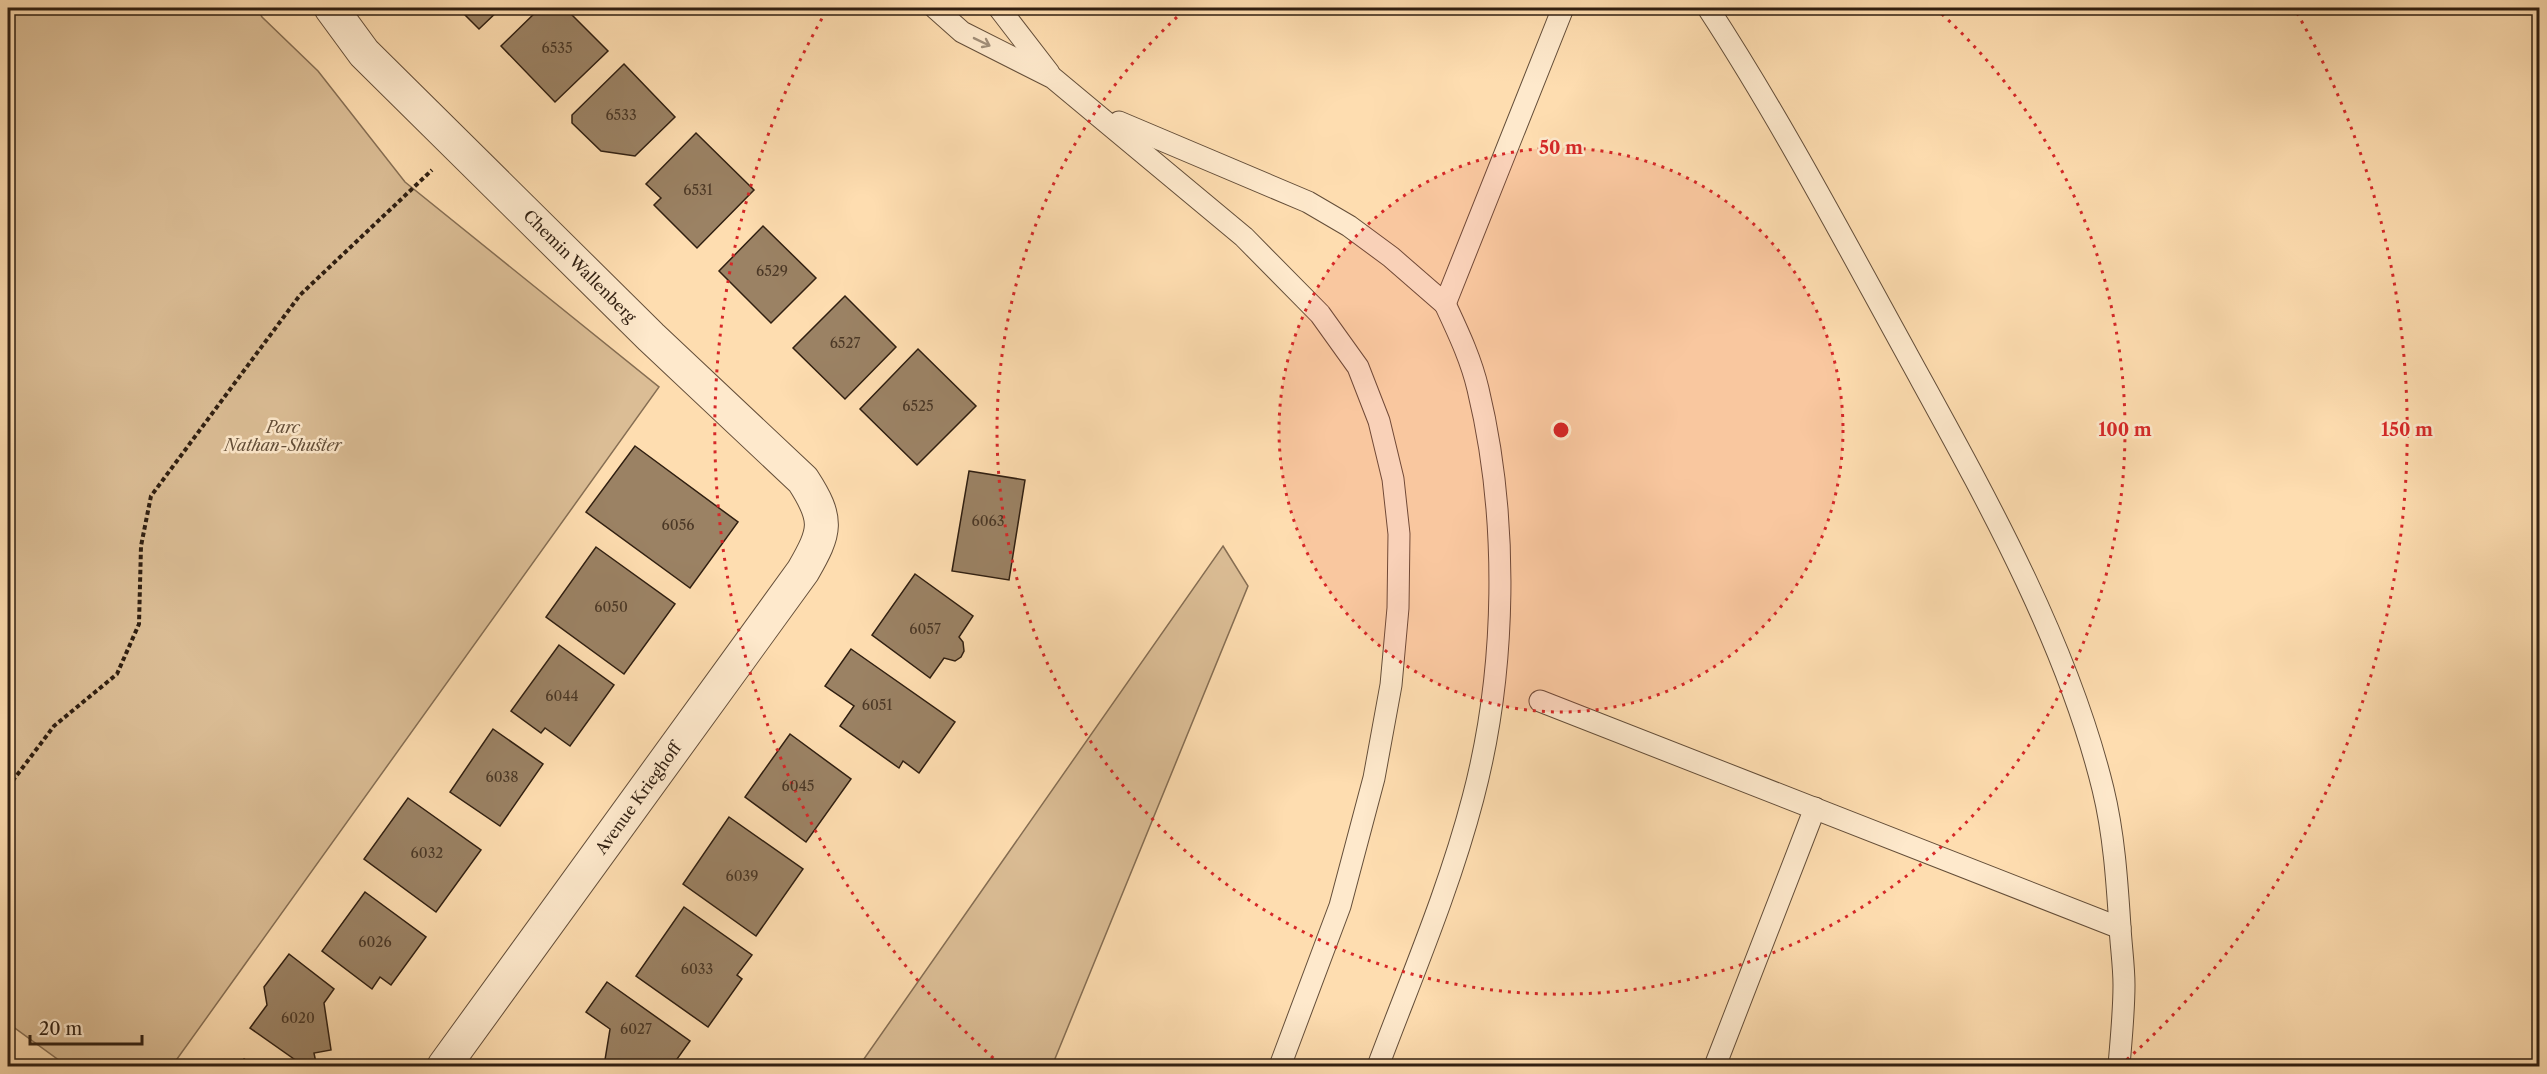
<svg xmlns="http://www.w3.org/2000/svg" width="2547" height="1074" font-family="'Libre Caslon Text',serif">
<rect width="100%" height="100%" fill="#feddb0"/>
<filter id="stains"><feTurbulence type="fractalNoise" baseFrequency=".00333" numOctaves="4"/><feColorMatrix values="0 0 0 0 .2 0 0 0 0 .09 0 0 0 0 .02 0 0 0 .5 -.17"/></filter>
<radialGradient id="worn" r=".72"><stop offset=".6" stop-color="#630" stop-opacity="0"/><stop offset="1" stop-color="#630" stop-opacity=".3"/></radialGradient>
<g fill="#dbbd95" stroke="#866e53" stroke-width="1.5">
<path d="M8 8H257L262 17 318 71 405 182 659 387 172 1066H67L8 1023Z"/>
<path d="M1223 546 1248 586 1052 1066H859Z"/>
</g>
<g fill="#9b8264" stroke="#301f11" stroke-width="1.5">
<path d="M458 8H501L479 29Z"/>
<path d="M540 8H565L608 51 555 102 501 46Z"/>
<path d="M624 64 675 117 635 156 601 151 572 123V115Z"/>
<path d="M696 133 754 190 697 248 654 205 661 198 646 184Z"/>
<path d="M763 226 816 278 771 323 719 271Z"/>
<path d="M845 296 896 347 845 399 793 348Z"/>
<path d="M918 349 976 406 917 465 860 409Z"/>
<path d="M635 446 738 522 690 588 586 512Z"/>
<path d="M969 471 1025 480 1009 580 952 571Z"/>
<path d="M596 547 675 604 624 674 546 617Z"/>
<path d="M915 574 973 616 959 637 963 642 964 651 961 657 955 661 944 658 930 678 872 635Z"/>
<path d="M559 645 614 685 570 746 545 728 541 733 511 711Z"/>
<path d="M851 649 955 722 919 773 903 761 899 768 840 726 854 706 825 686Z"/>
<path d="M493 729 543 764 500 826 450 792Z"/>
<path d="M790 734 851 779 806 842 745 797Z"/>
<path d="M408 798 481 850 436 912 364 859Z"/>
<path d="M729 817 803 869 756 936 683 884Z"/>
<path d="M365 892 426 937 391 985 380 977 372 989 322 951Z"/>
<path d="M684 907 752 955 737 975 742 979 708 1027 636 976Z"/>
<path d="M289 954 334 989 324 1003 331 1050 314 1053 316 1063 308 1066H304L250 1028 267 1005 264 987Z"/>
<path d="M607 982 690 1041 672 1066H604L610 1029 586 1012Z"/>
<path d="M244 1059 255 1066H239Z"/>
</g>
<g fill="none" stroke-linecap="round" stroke-linejoin="round">
<g stroke="#644e39" stroke-width="23">
<g id="service">
<path d="M935 8 962 32 1053 78 1244 237 1320 314 1358 367 1379 421 1393 479 1399 534 1398 608 1391 685 1374 778 1340 906 1280 1066"/>
<path d="M999 8 1049 73"/>
<path d="M1708 8C1781 120 1843 238 1908 356 1982 491 2066 638 2103 789 2114 834 2117 881 2120 927 2121 946 2124 966 2124 985 2124 1012 2121 1040 2119 1066"/>
<path d="M1119 122 1308 202 1349 226 1391 257 1445 304 1563 8"/>
<path d="M1540 701 2120 928"/>
<path d="M1378 1066C1411 978 1449 890 1473 798 1507 669 1509 518 1478 389 1471 359 1458 332 1445 304"/>
<path d="M1715 1066 1815 808"/>
</g>
</g>
<g stroke="#644e39" stroke-width="35">
<path id="minor" d="M331 8 364 53 651 337 803 480C829 520 826 531 803 571L444 1066"/>
</g>
<path stroke="#301f11" stroke-width="4" stroke-dasharray="4.5 3" stroke-linecap="butt" d="M8 787 54 726 117 674 139 624 141 546 151 496 300 295 432 170"/>
<use href="#service" stroke="#fee9cc" stroke-width="21"/>
<use href="#minor" stroke="#fee9cc" stroke-width="33"/>
</g>
<defs><path id="oneway-shaft" d="M-6 0H5M1.5-3L5.5 0L1.5 3" fill="none" stroke-width="1.6" stroke-linecap="round" stroke-linejoin="round" transform="scale(1.5)"/></defs>
<use stroke="#a18e78" href="#oneway-shaft" transform="translate(982 42) rotate(26)"/>
<circle cx="1561" cy="430" r="282" fill="#d62828" fill-opacity=".12"/>
<g fill="none" stroke="#d62828" stroke-width="3" stroke-dasharray="3 6">
<circle cx="1561" cy="430" r="282"/>
<path d="M1935 8A564 564 0 1 1 1187 8"/>
<path d="M1000 1064A846 846 0 0 1 825 13M2297 13A846 846 0 0 1 2122 1064"/>
</g>
<g text-anchor="middle" stroke-width="5" stroke-linejoin="round" paint-order="stroke">
<g font-size="14" fill="#4b3826">
<text x="557" y="53">6535</text>
<text x="621" y="120">6533</text>
<text x="698" y="195">6531</text>
<text x="772" y="276">6529</text>
<text x="845" y="348">6527</text>
<text x="918" y="411">6525</text>
<text x="988" y="526">6063</text>
<text x="678" y="530">6056</text>
<text x="611" y="612">6050</text>
<text x="925" y="634">6057</text>
<text x="562" y="701">6044</text>
<text x="877" y="710">6051</text>
<text x="502" y="782">6038</text>
<text x="798" y="791">6045</text>
<text x="427" y="858">6032</text>
<text x="742" y="881">6039</text>
<text x="375" y="947">6026</text>
<text x="697" y="974">6033</text>
<text x="298" y="1023">6020</text>
<text x="636" y="1034">6027</text>
</g>
<g font-size="16" fill="#301f11" stroke="#fee9cc">
<text transform="translate(580 266) rotate(45)" y="6">Chemin Wallenberg</text>
<text transform="translate(638 798) rotate(-54)" y="6">Avenue Krieghoff</text>
</g>
<g font-size="16" font-style="italic" fill="#634e39" stroke="#fee9cc">
<text x="283" y="433">Parc<tspan x="283" dy="18">Nathan-Shuster</tspan></text>
</g>
</g>
<circle cx="1561" cy="430" r="9" fill="#d62828" stroke="#fee9cc" stroke-width="3"/>
<g font-size="18" text-anchor="middle" font-weight="bold" fill="#d62828" stroke="#fee9cc" stroke-width="5" stroke-linejoin="round" paint-order="stroke">
<text x="1561" y="154">50 m</text>
<text x="2125" y="436">100 m</text>
<text x="2407" y="436">150 m</text>
</g>
<rect width="2547" height="1074" fill="none" stroke="#feddb0" stroke-width="30"/>
<rect x="9" y="9" width="2529" height="1056" fill="none" stroke="#301f11" stroke-width="3"/>
<rect x="15" y="15" width="2517" height="1044" fill="none" stroke="#301f11" stroke-width="1.5"/>
<path d="M30 1035v9h112v-9" fill="none" stroke="#301f11" stroke-width="3"/>
<text x="39" y="1035" font-size="18" fill="#301f11" stroke="#fee9cc" stroke-width="4.5" paint-order="stroke">20 m</text>
<rect width="100%" height="100%" filter="url(#stains)"/>
<rect width="100%" height="100%" fill="url(#worn)"/>
</svg>
